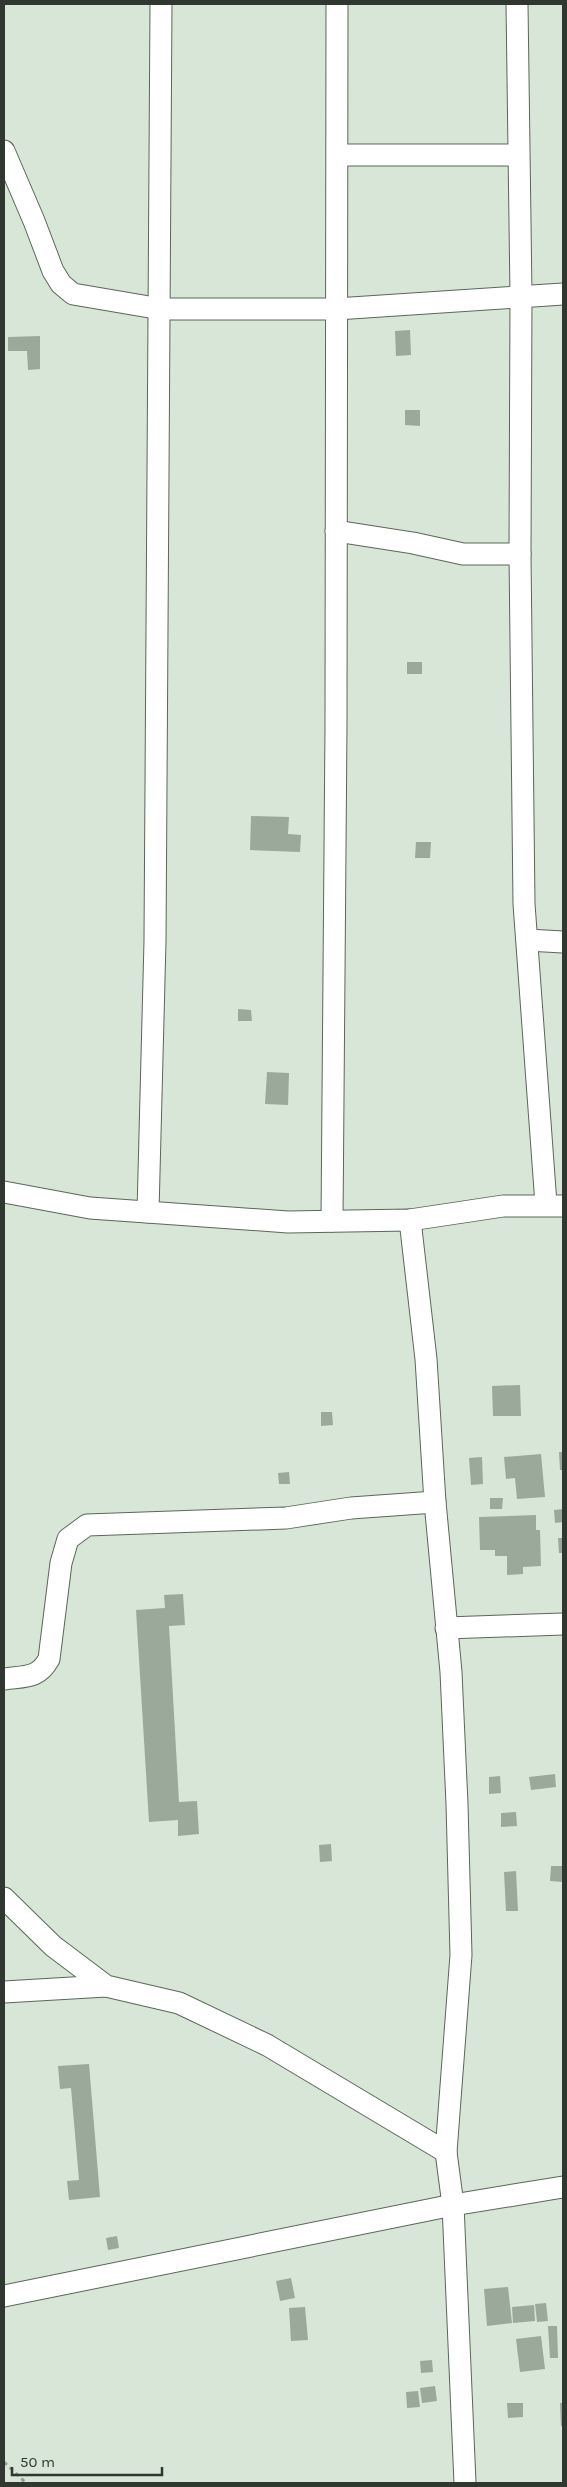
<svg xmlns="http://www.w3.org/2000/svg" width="567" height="2487" font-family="Karla,sans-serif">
<rect width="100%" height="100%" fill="#d7e6d6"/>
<g fill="#9ba99a">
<path d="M410 330 411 355 396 356 395 331Z"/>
<path d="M40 336V369L28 370 27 351H8V337Z"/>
<path d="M405 410H420V426L405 425Z"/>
<rect x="407" y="662" width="15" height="12"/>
<path d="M251 816 289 817 288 834 301 835 300 852 250 850Z"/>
<path d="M416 842H431L430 858H415Z"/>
<path d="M238 1009 251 1010 252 1021H238Z"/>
<path d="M267 1072 289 1073 288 1105 265 1104Z"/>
<path d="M520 1385 521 1416H493L492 1386Z"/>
<path d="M321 1412H332L333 1425 321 1426Z"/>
<path d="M559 1452H563V1470H560Z"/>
<path d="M541 1454 545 1497 517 1499 515 1478 506 1479 504 1457Z"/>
<path d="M482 1457 483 1484 471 1485 469 1458Z"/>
<path d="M289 1472 290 1484H279L278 1473Z"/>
<path d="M490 1498H503L502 1509H490Z"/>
<path d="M563 1509V1522L555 1523 554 1510Z"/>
<path d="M536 1515V1530H540L541 1566 523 1567V1574L507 1575V1556H495V1550H480L479 1517Z"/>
<path d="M558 1538H563V1553H559Z"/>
<path d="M183 1594 185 1625 169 1626 179 1802 197 1801 199 1834 178 1836V1820L149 1822 136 1610 165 1608 164 1595Z"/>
<path d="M555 1774 556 1787 531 1790 529 1777Z"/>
<path d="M500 1776 501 1793 489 1794V1777Z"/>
<path d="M516 1812 517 1826 501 1827V1813Z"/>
<path d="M331 1844 332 1861 320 1862 319 1845Z"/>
<path d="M551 1866H563V1882L550 1881Z"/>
<path d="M516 1871 518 1911H506L504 1872Z"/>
<path d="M89 2064 100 2197 69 2200 67 2181 79 2180 71 2088 60 2089 58 2066Z"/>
<path d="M117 2236 119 2248 108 2250 106 2238Z"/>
<path d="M291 2278 295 2298 280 2301 276 2281Z"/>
<path d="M508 2287 512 2323 487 2326 484 2289Z"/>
<path d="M546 2303 548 2321 537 2322 535 2304Z"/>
<path d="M534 2305 535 2321 513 2323 512 2307Z"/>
<path d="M305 2307 308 2340 291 2341 289 2308Z"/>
<path d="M548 2326H557L558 2358H550Z"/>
<path d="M541 2336 545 2369 520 2372 516 2339Z"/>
<path d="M432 2360 433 2372 421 2373 420 2361Z"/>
<path d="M435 2386 437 2401 422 2403 420 2388Z"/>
<path d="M418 2391 420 2407 407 2408 406 2392Z"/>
<path d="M507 2403H523V2417L508 2418Z"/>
<path d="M560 2403H563V2426H561Z"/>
</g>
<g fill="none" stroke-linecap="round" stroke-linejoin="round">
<g stroke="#5b675a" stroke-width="23">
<g id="minor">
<path d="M517 4 521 295 520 554 524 904 546 1204"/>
<path d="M4 151 34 221 53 271 61 284 73 294 161 309H336L563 294"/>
<path d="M338 155H518"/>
<path d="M336 531 413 543 463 554H520"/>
<path d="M527 940 563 942"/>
<path d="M4 1192 90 1208 288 1222 410 1220 503 1206H563"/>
<path d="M148 1212 155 941 161 4"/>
<path d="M410 1220 426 1359 435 1502 451 1672 457 1804 461 1955 446 2152 453 2205 465 2483"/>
<path d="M332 1221 336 725 337 4"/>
<path d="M446 1628 563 1624"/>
<path d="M4 1679C25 1676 38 1679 49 1659L61 1563 68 1539 87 1525 286 1518 351 1508 435 1502"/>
<path d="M4 1898 53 1946 106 1986 179 2003 267 2045 446 2152"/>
<path d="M4 1992 106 1986"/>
<path d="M4 2296 453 2205 563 2187"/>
</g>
</g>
<path stroke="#939e92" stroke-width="3" stroke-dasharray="4 4" stroke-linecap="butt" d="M4 2462 26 2483"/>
<use href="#minor" stroke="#fff" stroke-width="21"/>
</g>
<rect width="567" height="2487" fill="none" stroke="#303630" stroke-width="10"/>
<path d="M12 2467v8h150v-8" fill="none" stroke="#303630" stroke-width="2.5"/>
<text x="20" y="2467" font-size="15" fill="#303630" stroke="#d7e6d6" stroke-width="4" paint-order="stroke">50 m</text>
</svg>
